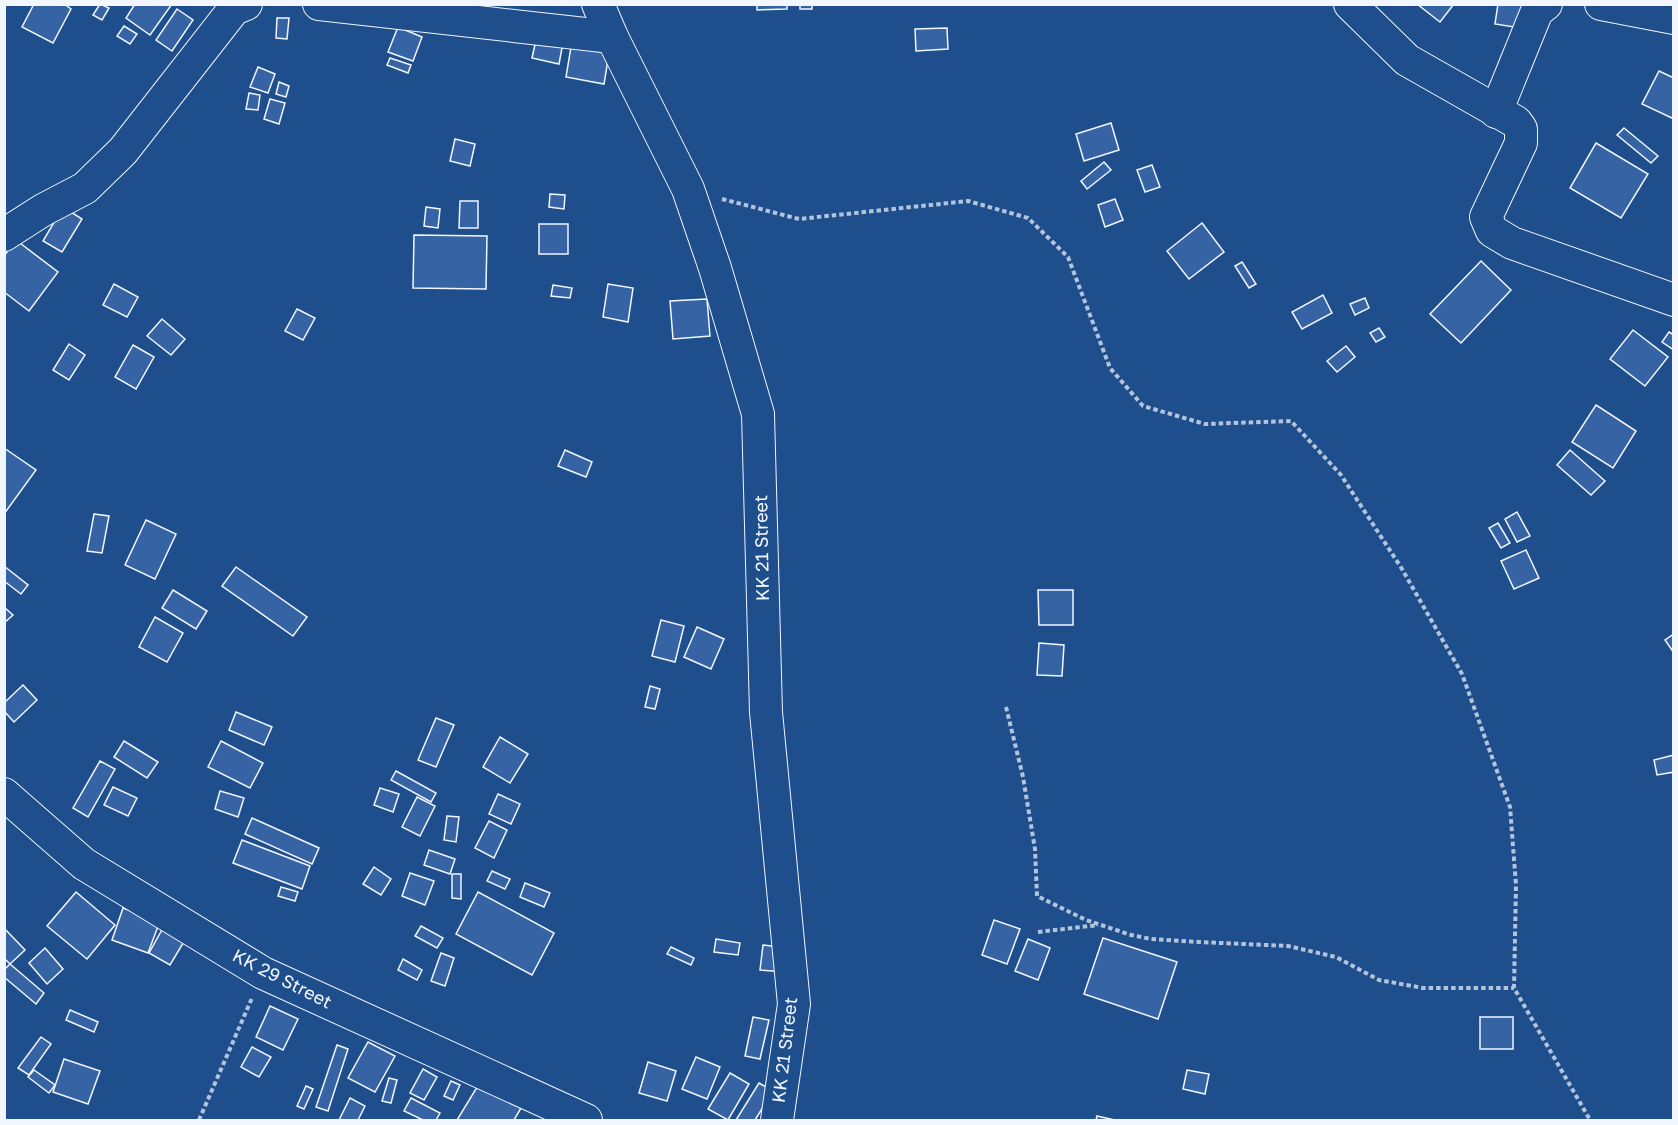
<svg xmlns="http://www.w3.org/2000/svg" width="1678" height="1125" font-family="'Golos Text',sans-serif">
<rect width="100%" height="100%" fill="#1f4e8c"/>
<g fill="#3563a3" stroke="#f2f6ff" stroke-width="1.5">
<path d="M34 4H64L71 9 53 43 22 27Z"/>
<path d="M100 4 109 8 102 20 93 15Z"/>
<path d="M135 4H172L150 35 126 18Z"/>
<path d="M757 4H787V9L757 10Z"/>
<rect x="800" y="4" width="12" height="5"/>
<path d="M1417 4H1454L1440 22Z"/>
<path d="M1498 4H1524L1520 28 1495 24Z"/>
<path d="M177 9 193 20 172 51 156 40Z"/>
<path d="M277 18H289L287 39 276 38Z"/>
<path d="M124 26 137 34 130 44 117 36Z"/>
<path d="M398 27 422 37 413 61 388 52Z"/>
<path d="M947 28 948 49 916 51 915 29Z"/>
<path d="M538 31 564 37 559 64 532 58Z"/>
<path d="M571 47 609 53 604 84 566 77Z"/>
<path d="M390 58 411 65 408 73 387 65Z"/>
<path d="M258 67 275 74 268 93 250 87Z"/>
<path d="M1659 71 1674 78V119L1642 104Z"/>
<path d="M279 82 289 86 286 97 276 94Z"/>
<path d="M249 93 260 95 258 110 246 109Z"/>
<path d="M270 99 285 103 279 124 264 119Z"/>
<path d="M1111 123 1119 150 1084 161 1076 134Z"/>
<path d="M1624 128 1658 156 1651 163 1617 135Z"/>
<path d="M455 139 475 144 470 166 450 161Z"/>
<path d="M1596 143 1648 174 1621 218 1570 188Z"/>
<path d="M1104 162 1111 170 1087 189 1081 181Z"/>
<path d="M1152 165 1160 187 1145 192 1137 170Z"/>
<path d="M550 194 565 195 564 209 549 207Z"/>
<path d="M1115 199 1123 220 1105 227 1098 205Z"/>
<path d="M460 201H478V228H459Z"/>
<path d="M63 207 82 219 62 252 43 241Z"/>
<path d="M426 207 440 209 438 228 424 226Z"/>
<path d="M1202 223 1224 252 1189 279 1167 251Z"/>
<rect x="539" y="224" width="29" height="30"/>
<path d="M414 235 487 236 486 289 413 288Z"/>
<path d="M16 240 58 272 29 311 4 292V256Z"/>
<path d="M1481 261 1511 290 1461 343 1430 314Z"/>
<path d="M1242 262 1256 284 1249 288 1235 266Z"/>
<path d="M114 284 138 297 127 317 103 305Z"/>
<path d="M608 284 633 288 628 322 603 317Z"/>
<path d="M553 285 572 288 570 298 551 296Z"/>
<path d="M1323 295 1332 313 1302 329 1292 312Z"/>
<path d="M1365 298 1369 308 1355 315 1350 304Z"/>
<path d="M707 299 710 336 673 339 670 301Z"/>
<path d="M297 309 315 318 303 340 285 331Z"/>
<path d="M162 319 185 339 171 355 147 336Z"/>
<path d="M1379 328 1385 337 1376 342 1370 333Z"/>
<path d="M1633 330 1668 357 1645 386 1610 359Z"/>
<path d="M1669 332 1674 335V350L1662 342Z"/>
<path d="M69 344 85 355 69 380 53 370Z"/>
<path d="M133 345 154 357 136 389 115 377Z"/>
<path d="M1346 346 1355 357 1337 372 1327 361Z"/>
<path d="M1596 405 1636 431 1613 468 1572 442Z"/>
<path d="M4 448 36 470 4 514Z"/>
<path d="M565 450 592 462 586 477 558 466Z"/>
<path d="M1570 450 1605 481 1591 495 1557 465Z"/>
<path d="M1517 512 1530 536 1517 542 1505 519Z"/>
<path d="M94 514 109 516 102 553 87 551Z"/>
<path d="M146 520 176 534 155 579 125 565Z"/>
<path d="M1498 523 1510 543 1501 548 1489 528Z"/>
<path d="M1526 550 1539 578 1514 589 1501 561Z"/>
<path d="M4 566 28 585 21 594 4 581Z"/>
<path d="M236 567 307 617 293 636 222 586Z"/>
<path d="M173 590 207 611 196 629 162 608Z"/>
<path d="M1038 590H1073V625H1039Z"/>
<path d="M4 607 13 615 4 623Z"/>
<path d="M155 617 183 633 167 662 139 647Z"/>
<path d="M661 620 684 626 675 662 652 656Z"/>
<path d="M697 627 724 639 711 669 684 657Z"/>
<path d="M1674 634V653L1665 640Z"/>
<path d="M1039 643 1064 645 1062 676 1037 675Z"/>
<path d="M23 685 37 700 14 722 4 711V703Z"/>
<path d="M650 686 660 689 655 709 645 707Z"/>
<path d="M236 712 272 727 264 745 229 730Z"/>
<path d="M436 718 454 725 436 767 418 760Z"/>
<path d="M500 737 528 754 510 783 483 767Z"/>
<path d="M124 741 158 762 147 778 114 757Z"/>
<path d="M221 741 263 763 250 788 208 767Z"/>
<path d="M1674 755V772L1657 775 1654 760Z"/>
<path d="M100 761 115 769 88 817 73 808Z"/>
<path d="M396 771 436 793 431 802 391 780Z"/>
<path d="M113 787 137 798 128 816 104 805Z"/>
<path d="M380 788 399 794 393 812 374 805Z"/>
<path d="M220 791 244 798 238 817 215 809Z"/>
<path d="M498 794 520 804 511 824 489 814Z"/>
<path d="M417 797 435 806 420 836 402 827Z"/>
<path d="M447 816 459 817 456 842 444 840Z"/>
<path d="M252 818 319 848 312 864 245 834Z"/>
<path d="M489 821 507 830 494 858 475 848Z"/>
<path d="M242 840 310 866 302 889 233 863Z"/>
<path d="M429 850 455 859 450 874 424 865Z"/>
<path d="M374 867 391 879 381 895 363 884Z"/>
<path d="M492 871 510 879 505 889 487 881Z"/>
<path d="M410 873 434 881 425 905 402 896Z"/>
<path d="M452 874H461V899L452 898Z"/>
<path d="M525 883 550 893 544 907 520 897Z"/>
<path d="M281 887 298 892 295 901 278 896Z"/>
<path d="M76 892 115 925 87 959 47 926Z"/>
<path d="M478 892 554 933 532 975 456 934Z"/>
<path d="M123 908 160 921 148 953 112 940Z"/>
<path d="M994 920 1020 929 1007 964 982 955Z"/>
<path d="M421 926 443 938 437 948 415 936Z"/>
<path d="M4 928 25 950 10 964 4 958Z"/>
<path d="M163 928 185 940 170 965 149 953Z"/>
<path d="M1103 938 1177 962 1158 1019 1084 994Z"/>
<path d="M716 939 740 943 738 955 714 952Z"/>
<path d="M1028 939 1050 948 1038 980 1015 971Z"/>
<path d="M763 945 788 948 786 972 760 970Z"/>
<path d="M671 947 694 958 691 965 667 954Z"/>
<path d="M45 948 63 969 47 984 29 963Z"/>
<path d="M441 953 454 958 445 986 431 981Z"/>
<path d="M403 959 422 970 417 980 398 970Z"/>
<path d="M10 964 44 993 36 1004 4 977V970Z"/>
<path d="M270 1006 298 1019 283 1050 256 1037Z"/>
<path d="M70 1010 98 1022 94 1032 66 1020Z"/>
<path d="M753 1017 769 1020 760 1059 745 1056Z"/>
<rect x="1480" y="1017" width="33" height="32"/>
<path d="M41 1037 51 1044 29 1075 18 1068Z"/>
<path d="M368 1042 395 1056 375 1092 348 1078Z"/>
<path d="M337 1045 348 1049 328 1111 316 1107Z"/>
<path d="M252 1047 271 1057 259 1077 241 1067Z"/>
<path d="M696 1057 720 1067 707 1099 682 1089Z"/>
<path d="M64 1059 100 1071 88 1104 53 1092Z"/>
<path d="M648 1062 676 1071 667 1101 639 1093Z"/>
<path d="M423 1069 437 1077 424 1100 410 1093Z"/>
<path d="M34 1070 55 1085 49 1093 28 1077Z"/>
<path d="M1187 1070 1209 1074 1205 1094 1183 1089Z"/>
<path d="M730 1073 749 1084 728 1120 708 1109Z"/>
<path d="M389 1078 397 1080 391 1103 382 1101Z"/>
<path d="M482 1079 524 1103 514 1120H457Z"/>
<path d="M451 1081 460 1085 453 1100 444 1096Z"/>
<path d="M759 1083 773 1091 755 1120H736Z"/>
<path d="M306 1086 313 1089 304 1109 297 1106Z"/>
<path d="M350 1098 365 1106 358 1120H339Z"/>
<path d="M411 1098 440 1113 436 1120H423L404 1111Z"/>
<path d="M1097 1116 1115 1120H1096Z"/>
</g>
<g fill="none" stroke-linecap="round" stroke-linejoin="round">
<g stroke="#f2f6ff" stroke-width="34">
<g id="minor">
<path d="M319 4 612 37"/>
<path d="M598 4 612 37 688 189 715 268 758 414 766 712 794 1004 777 1120"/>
<path d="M1350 4 1407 60 1516 122 1521 129V143L1486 217 1492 231 1512 243 1674 300"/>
<path d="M1601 4 1674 18"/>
<path d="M1496 112 1537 11 1546 4"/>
<path d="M4 235 43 210 85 188 123 151 234 9 246 4"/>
<path d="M4 794 84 864 263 973 586 1120"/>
</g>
</g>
<g stroke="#b3c4dc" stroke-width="4" stroke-dasharray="4.5 3" stroke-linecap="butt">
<path d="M722 199 799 219 968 201 1028 218 1068 257 1110 368 1143 406 1205 424 1291 421 1341 475 1402 569 1462 674 1510 807 1516 885 1514 988 1590 1120"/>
<path d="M1006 707 1023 777 1035 849 1037 896 1086 920 1131 935 1151 939 1199 942 1288 946 1336 957 1379 980 1423 988H1514"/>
<path d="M1038 932 1098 925"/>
<path d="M199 1120 252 998"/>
</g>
<use href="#minor" stroke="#1f4e8c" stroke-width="32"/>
</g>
<g text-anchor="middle" stroke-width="4.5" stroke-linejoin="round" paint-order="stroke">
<g font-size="18" fill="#f2f6ff" stroke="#1f4e8c">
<text transform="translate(762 548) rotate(-91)" y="6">KK 21 Street</text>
<text transform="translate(282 979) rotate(27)" y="6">KK 29 Street</text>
<text transform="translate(785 1050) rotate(-83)" y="6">KK 21 Street</text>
</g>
</g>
<rect width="1678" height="1125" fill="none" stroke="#f2f6ff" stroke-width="12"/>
</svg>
